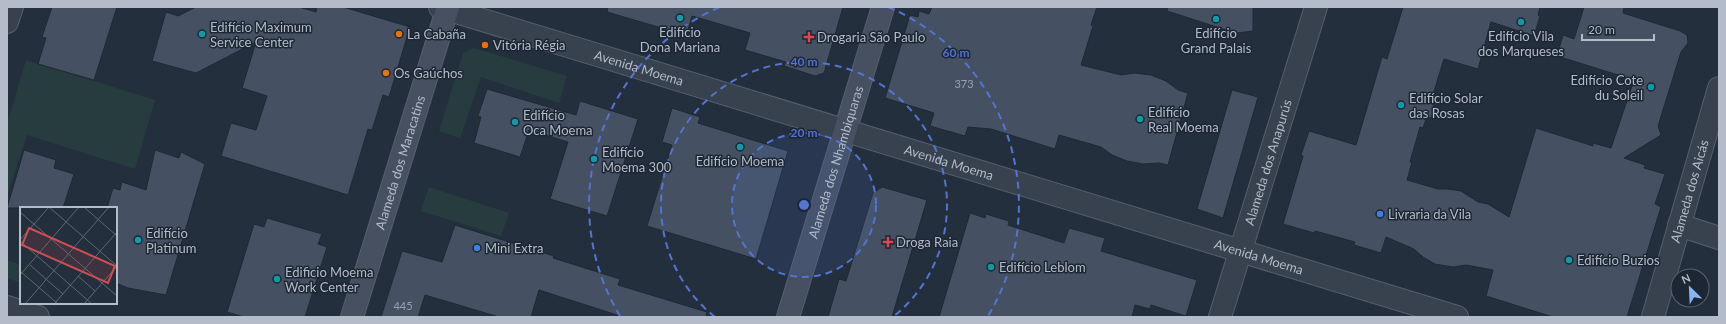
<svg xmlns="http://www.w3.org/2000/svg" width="1726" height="324" font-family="Lato,sans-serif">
<rect width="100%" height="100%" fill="#242f3e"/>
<g fill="#263c3f">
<path d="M474 48 567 76 559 103 481 77 460 138 439 131 463 53Z"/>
<path d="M26 60 155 100 135 169 27 135 7 196V124Z"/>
<path d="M429 187 509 213 501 236 421 211Z"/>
<path d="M7 260 21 265V283L7 278Z"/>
</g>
<g fill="#455162" stroke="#1f2835">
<path d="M52 7H117L94 80 38 64 46 38 42 37Z"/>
<path d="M196 7H299L316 12 317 7H343L410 27 389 97 383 95 372 130 368 129 348 195 221 156 231 123 256 130 267 96 242 88 256 42 196 73 152 61 166 12 178 16Z"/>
<path d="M608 7H843L824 73 815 76 784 66 786 62 745 50 750 33 692 16 686 37 664 31 665 29 607 12Z"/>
<path d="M932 7H1097L1091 25 1093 26 1081 65 1121 75 1134 73 1151 75 1166 81 1178 90 1188 93 1168 165 1159 163 1143 164 1127 161 1112 155 1101 147 1059 135 1055 149 991 129 968 127 965 136 930 126 934 113 885 98 910 15 918 17 919 11 929 14Z"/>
<path d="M1168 7H1253V31L1229 34 1226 30 1167 11Z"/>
<path d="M1403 7H1540L1538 15 1540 16 1534 36 1491 22 1478 69 1444 59 1431 101 1435 108 1432 117 1426 119 1423 128 1420 127 1410 162H1412L1407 180 1438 189H1448L1461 191 1478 202 1488 204 1509 217 1536 128 1593 146V143L1611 148 1634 80 1557 56 1563 35 1574 39 1584 7H1624L1623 13 1680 31 1687 35 1688 43 1681 52 1658 126 1661 135 1624 158 1645 165 1644 168 1665 174 1655 204 1661 207 1627 317H1553L1486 296 1493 270 1466 265 1453 267 1435 264 1423 257 1414 249 1386 237 1381 253 1354 245 1355 242 1315 231 1314 233 1283 224 1303 156 1301 155 1309 131 1356 145 1382 57 1387 59Z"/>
<path d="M487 89 576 115 580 101 638 119 607 216 550 199 568 142 529 130 520 157 474 143 481 117 478 116Z"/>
<path d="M1232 90 1258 97 1223 218 1197 209Z"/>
<path d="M672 108 700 117 698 123 788 151 756 259 647 226 672 145 662 142Z"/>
<path d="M24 150 56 160 54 168 74 174 63 208H7Z"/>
<path d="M155 150 179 158 181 152 205 164 166 295 128 288 116 283V208H107L113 188 120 190 122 182 146 190Z"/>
<path d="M882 187 927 200 892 317H828L839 279 846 281 873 193Z"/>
<path d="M970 213 985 218 986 214 1009 221 1008 225 1064 243 1069 228 1105 238 1101 251 1197 280 1186 316 1151 305 1150 309 1135 305 1132 317H939Z"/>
<path d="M267 218 322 234 318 244 327 247 305 317H244L227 312 254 224 264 227Z"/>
<path d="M455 225 554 256 553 258 620 279 618 285 707 312 706 317H623L539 290 531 317H499L425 295 418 317H381L402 251 442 262Z"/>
</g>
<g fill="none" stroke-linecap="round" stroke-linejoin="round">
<g stroke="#565f6c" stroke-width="24">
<g id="street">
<path id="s1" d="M440 7 1457 317"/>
<path d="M7 22 12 7"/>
<path d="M1679 225 1719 238"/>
<path d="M7 307 38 317"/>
<path id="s2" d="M1220 317 1316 7"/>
<path id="s3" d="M1653 317 1719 88"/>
</g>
</g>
<g stroke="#565f6c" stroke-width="24">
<g id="secondary">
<path id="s4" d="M352 317 448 7"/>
<path id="s5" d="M788 317 883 7"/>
</g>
</g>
<use href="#street" stroke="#38414e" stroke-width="22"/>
<use href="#secondary" stroke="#465061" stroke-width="22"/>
</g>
<circle cx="804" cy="205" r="72" fill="#5274d3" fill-opacity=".12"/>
<g fill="none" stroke="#5274d3" stroke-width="2" stroke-dasharray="7 5">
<circle cx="804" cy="205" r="72"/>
<path d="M715 317A143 143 0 1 1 893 317"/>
<path d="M620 316A215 215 0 0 1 720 7M888 7A215 215 0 0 1 988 316"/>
</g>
<g fill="#0f9aa8" stroke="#1d2633" stroke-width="1.5">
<circle cx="680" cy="18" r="4"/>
<circle cx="1216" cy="19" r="4"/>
<circle cx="1521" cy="22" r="4"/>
<circle cx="202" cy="34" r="4"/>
<circle cx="1651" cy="87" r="4"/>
<circle cx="1401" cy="105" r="4"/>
<circle cx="1140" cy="119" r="4"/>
<circle cx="515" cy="122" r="4"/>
<circle cx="740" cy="147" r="4"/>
<circle cx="594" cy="159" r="4"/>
<circle cx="138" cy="240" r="4"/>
<circle cx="1569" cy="260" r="4"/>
<circle cx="991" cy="267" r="4"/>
<circle cx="277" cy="279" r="4"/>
</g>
<g fill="#e8710a" stroke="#1d2633" stroke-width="1.5">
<circle cx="399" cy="34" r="4"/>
<circle cx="485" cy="45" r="4"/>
<circle cx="386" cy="73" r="4"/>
</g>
<g fill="#e0444e" stroke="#1d2633" stroke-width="1.5">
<path d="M807 31h4v4h4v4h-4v4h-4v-4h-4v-4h4z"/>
<path d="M886 236h4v4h4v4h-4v4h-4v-4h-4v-4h4z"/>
</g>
<g fill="#3f7fe0" stroke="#1d2633" stroke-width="1.5">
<circle cx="1380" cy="214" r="4"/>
<circle cx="477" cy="248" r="4"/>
</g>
<g text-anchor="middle" stroke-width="3" stroke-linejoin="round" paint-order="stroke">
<g font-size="11" fill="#98a1af">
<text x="964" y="88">373</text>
<text x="403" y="310">445</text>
</g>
<g font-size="13" fill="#b4bcc9" stroke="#1d2633" text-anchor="start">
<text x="210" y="32">Edifício Maximum<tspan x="210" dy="15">Service Center</tspan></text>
<text x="680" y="37" text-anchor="middle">Edifício<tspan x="680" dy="15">Dona Mariana</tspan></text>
<text x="1216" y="38" text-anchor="middle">Edifício<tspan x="1216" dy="15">Grand Palais</tspan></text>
<text x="407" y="39">La Cabaña</text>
<text x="1521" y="41" text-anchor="middle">Edifício Vila<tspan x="1521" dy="15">dos Marqueses</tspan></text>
<text x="817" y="42">Drogaria São Paulo</text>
<text x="493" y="50">Vitória Régia</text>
<text x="394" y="78">Os Gaúchos</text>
<text x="1643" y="85" text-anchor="end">Edifício Cote<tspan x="1643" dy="15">du Soleil</tspan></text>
<text x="1409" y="103">Edifício Solar<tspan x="1409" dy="15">das Rosas</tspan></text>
<text x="1148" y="117">Edifício<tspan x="1148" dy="15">Real Moema</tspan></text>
<text x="523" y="120">Edifício<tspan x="523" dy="15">Oca Moema</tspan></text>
<text x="602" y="157">Edifício<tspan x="602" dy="15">Moema 300</tspan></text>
<text x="740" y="166" text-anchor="middle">Edifício Moema</text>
<text x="1388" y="219">Livraria da Vila</text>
<text x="146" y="238">Edifício<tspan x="146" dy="15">Platinum</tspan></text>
<text x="896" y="247">Droga Raia</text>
<text x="485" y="253">Mini Extra</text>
<text x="1577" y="265">Edifício Buzios</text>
<text x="999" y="272">Edifício Leblom</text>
<text x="285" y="277">Edificio Moema<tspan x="285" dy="15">Work Center</tspan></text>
</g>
<g font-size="13" fill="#b4bcc9" stroke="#1d2633">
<text dy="5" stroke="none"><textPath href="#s1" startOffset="208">Avenida Moema</textPath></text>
<text dy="5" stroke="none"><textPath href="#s4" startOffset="162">Alameda dos Maracatins</textPath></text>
<text dy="5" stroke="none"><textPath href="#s5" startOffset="162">Alameda dos Nhambiquaras</textPath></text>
<text dy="5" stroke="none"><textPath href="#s1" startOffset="532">Avenida Moema</textPath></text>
<text dy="5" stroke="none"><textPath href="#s2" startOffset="162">Alameda dos Anapurús</textPath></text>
<text dy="5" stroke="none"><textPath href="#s3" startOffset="131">Alameda dos Aicás</textPath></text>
<text dy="5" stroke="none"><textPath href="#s1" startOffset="856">Avenida Moema</textPath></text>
</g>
</g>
<g transform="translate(20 207)">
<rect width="97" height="97" fill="#242f3e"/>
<path fill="none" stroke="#5e6776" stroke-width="1" d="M29 0 97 59M64 0 97 29M0 5 97 89M0 33 29 0M0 34 72 97M10 58 43 87M0 64 38 97M0 68 59 0M58 69 75 84M5 97 89 0M34 97 97 25M64 97 97 59"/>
<path fill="#ce4d50" fill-opacity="0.15" stroke="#ce4d50" stroke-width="2" d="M9 21 95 59 88 76 2 38Z"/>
<rect width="97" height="97" fill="none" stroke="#b4bcc9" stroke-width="2"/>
</g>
<circle cx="804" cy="205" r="6" fill="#5274d3" stroke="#1d2633" stroke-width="2"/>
<g font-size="12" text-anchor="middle" font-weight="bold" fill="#5274d3" stroke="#1d2633" stroke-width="3" stroke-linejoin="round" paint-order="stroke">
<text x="956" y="57">60 m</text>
<text x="804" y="66">40 m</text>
<text x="804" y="137">20 m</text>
</g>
<rect width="1726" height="324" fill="none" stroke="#b4bcc9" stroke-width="16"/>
<g transform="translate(1690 288) rotate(336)"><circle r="19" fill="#1d2633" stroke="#59626f"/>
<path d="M0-3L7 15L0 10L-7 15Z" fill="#8ab4f8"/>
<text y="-6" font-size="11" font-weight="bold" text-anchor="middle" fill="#b4bcc9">N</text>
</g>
<path d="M1582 34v6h72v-6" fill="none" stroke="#b4bcc9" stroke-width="2"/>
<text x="1588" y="34" font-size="12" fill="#b4bcc9" stroke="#1d2633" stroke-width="3" paint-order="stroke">20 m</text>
</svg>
